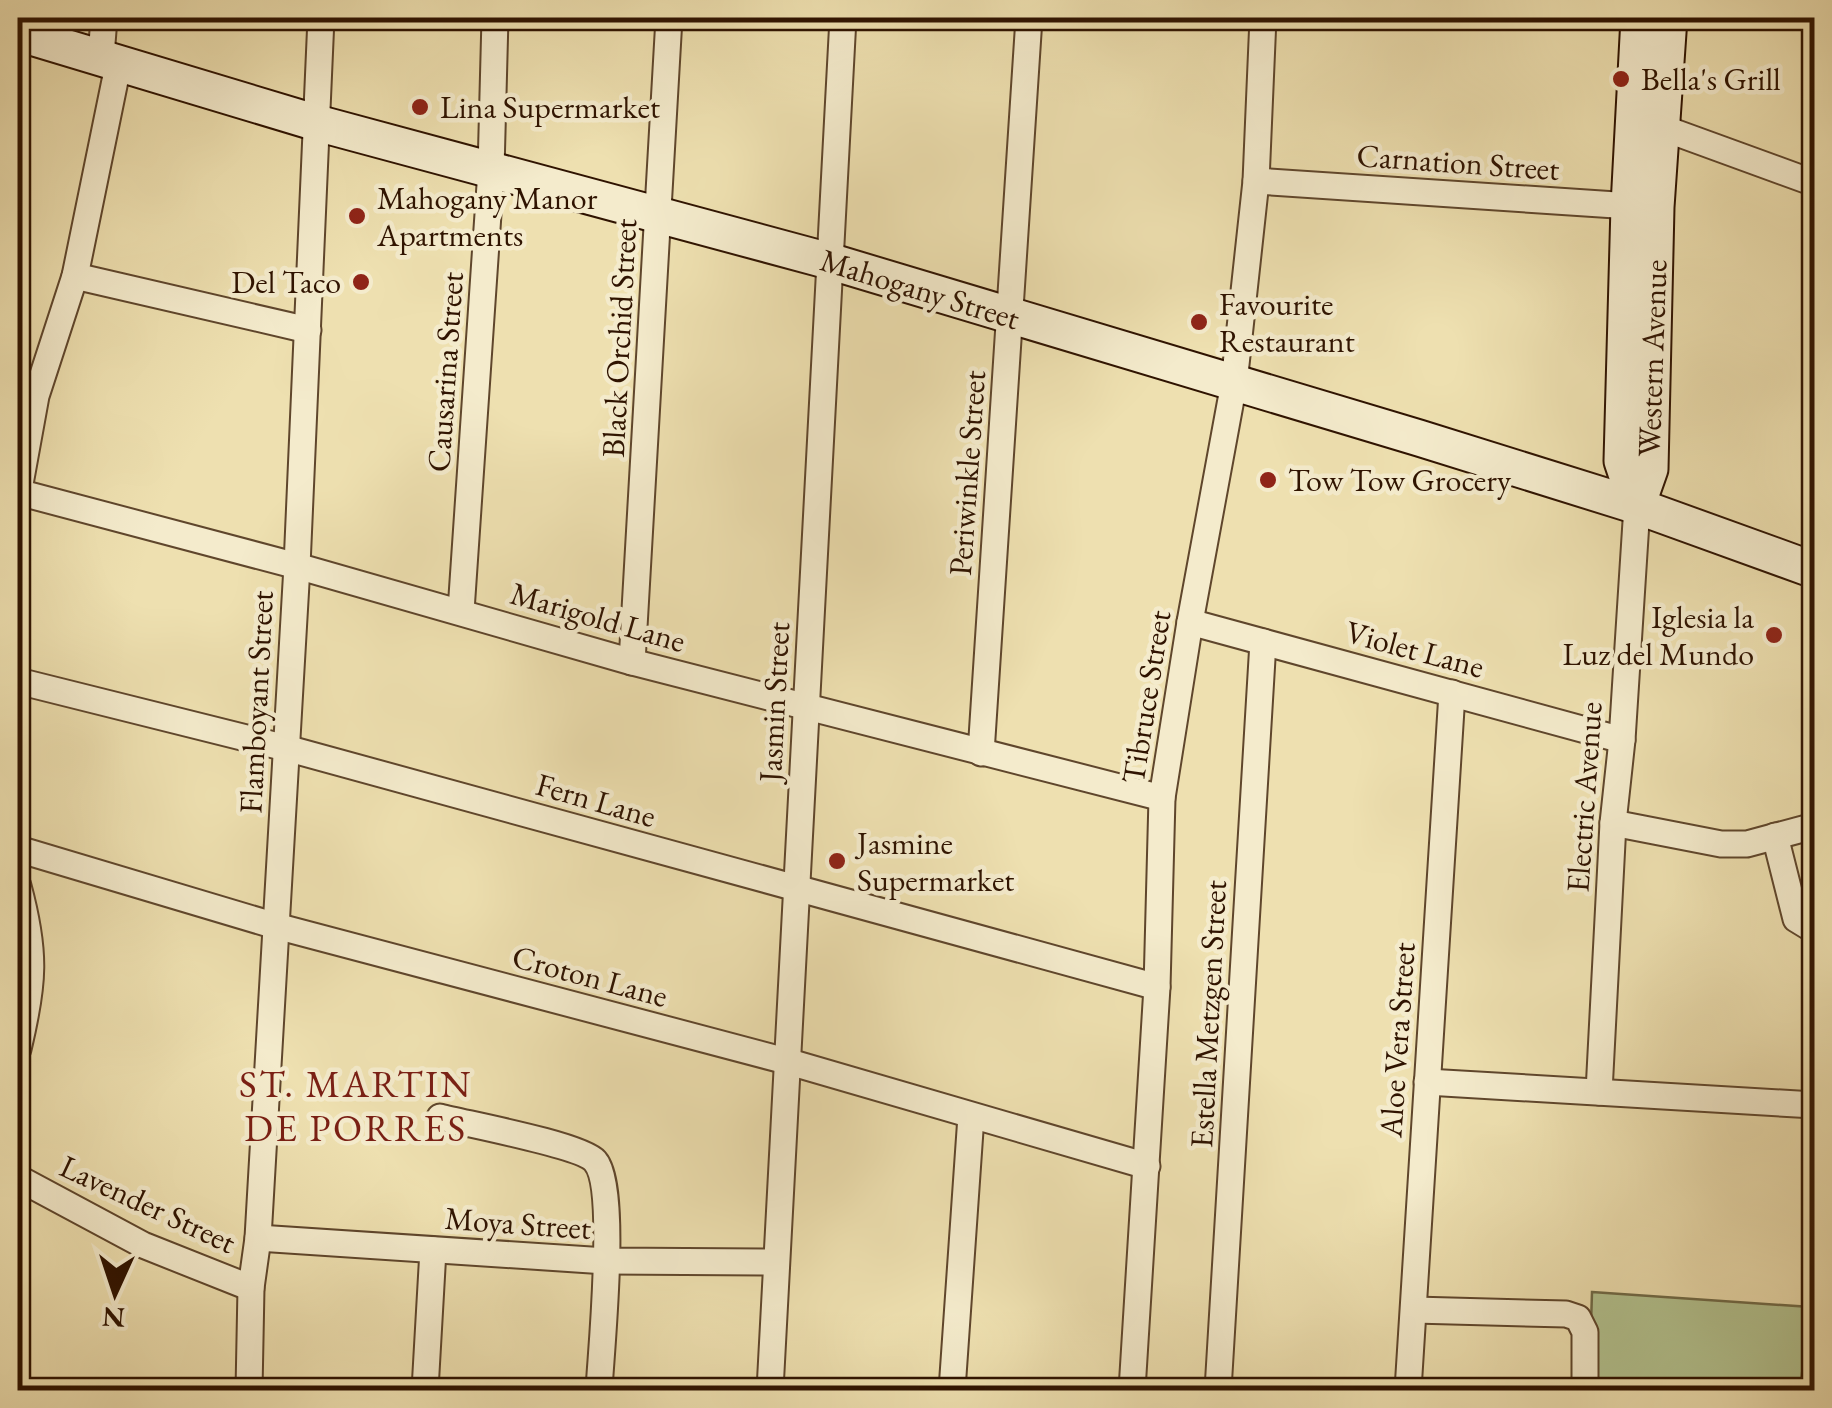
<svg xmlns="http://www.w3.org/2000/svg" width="1832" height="1408" font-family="'EB Garamond',serif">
<rect width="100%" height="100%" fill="#eee0b0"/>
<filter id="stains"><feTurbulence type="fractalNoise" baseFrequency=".002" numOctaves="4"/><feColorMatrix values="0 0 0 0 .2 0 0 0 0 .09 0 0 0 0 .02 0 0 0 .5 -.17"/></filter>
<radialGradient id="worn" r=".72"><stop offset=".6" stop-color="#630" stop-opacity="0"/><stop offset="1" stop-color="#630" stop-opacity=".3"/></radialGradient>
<path fill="#b3c390" stroke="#716b48" stroke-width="2.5" d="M1592 1292 1810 1307 1800 1390H1589Z"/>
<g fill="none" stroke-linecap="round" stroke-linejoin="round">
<g stroke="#5f462c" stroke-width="29">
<g id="street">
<path d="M101 56 104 18"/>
<path d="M1649 127 1663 128 1814 183"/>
<path d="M1256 181 1646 207"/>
<path d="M75 276 308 330"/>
<path d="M18 492 297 566 632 662 1162 798"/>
<path d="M18 495 36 396 75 276 119 61"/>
<path d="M461 611 491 170 495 18"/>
<path d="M1190 622 1622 740"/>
<path d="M632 662 669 18"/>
<path d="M18 681 286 748 1157 987"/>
<path d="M981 753 1029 18"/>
<path d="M1613 823 1721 844H1747L1814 826"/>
<path d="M1775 836 1796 919 1814 930"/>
<path d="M18 849 276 926 786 1061 1147 1166"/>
<path d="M18 886C36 952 34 983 18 1049"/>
<path d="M1427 1082 1814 1105"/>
<path d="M1599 1092 1613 823 1622 740 1637 506"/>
<path d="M440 1117C467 1124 581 1145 595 1161 618 1187 601 1350 599 1390"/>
<path d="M18 1178 143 1245 251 1288"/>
<path d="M258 1238 606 1261 775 1262"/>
<path d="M1414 1310 1566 1314 1578 1318 1585 1332V1390"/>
<path d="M249 1390 251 1288 258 1238 297 566 321 18"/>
<path d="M425 1390 433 1250"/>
<path d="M770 1390 843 18"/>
<path d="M952 1390 971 1116"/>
<path d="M1132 1390 1157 987 1162 798 1190 622 1234 383 1256 181 1263 18"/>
<path d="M1218 1390 1263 642"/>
<path d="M1408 1390 1452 693"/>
</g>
</g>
<g stroke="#2f1300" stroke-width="39">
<g id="secondary">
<path d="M18 33 317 123 829 261 1419 438 1637 506 1814 570"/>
<path d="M1637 506 1650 469 1656 207 1669 18"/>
<path d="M1637 506 1622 461 1629 206 1639 18"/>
</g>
</g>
<use href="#street" stroke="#f4ebcc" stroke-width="25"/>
<use href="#secondary" stroke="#f4ebcc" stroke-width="35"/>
</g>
<g fill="#8f2418" stroke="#f4ebcc" stroke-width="4">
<circle cx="1621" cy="79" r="10"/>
<circle cx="420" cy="107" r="10"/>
<circle cx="357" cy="216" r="10"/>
<circle cx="361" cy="282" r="10"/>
<circle cx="1199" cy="322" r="10"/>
<circle cx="1268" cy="480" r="10"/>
<circle cx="1774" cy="635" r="10"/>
<circle cx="837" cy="861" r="10"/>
</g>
<g text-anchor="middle" stroke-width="9" stroke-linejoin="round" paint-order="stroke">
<g font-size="32" fill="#2f1300" stroke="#f4ebcc" text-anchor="start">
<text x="1641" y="90">Bella's Grill</text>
<text x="440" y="118">Lina Supermarket</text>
<text x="377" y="209">Mahogany Manor<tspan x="377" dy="37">Apartments</tspan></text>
<text x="341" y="293" text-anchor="end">Del Taco</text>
<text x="1219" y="315">Favourite<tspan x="1219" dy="37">Restaurant</tspan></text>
<text x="1288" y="491">Tow Tow Grocery</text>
<text x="1754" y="628" text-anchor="end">Iglesia la<tspan x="1754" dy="37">Luz del Mundo</tspan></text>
<text x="857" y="854">Jasmine<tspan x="857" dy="37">Supermarket</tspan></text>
</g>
<g font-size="32" fill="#2f1300" stroke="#f4ebcc">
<text transform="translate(1458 162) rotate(4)" y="11">Carnation Street</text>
<text transform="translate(920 289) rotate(17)" y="11">Mahogany Street</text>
<text transform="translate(619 338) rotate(-87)" y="11">Black Orchid Street</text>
<text transform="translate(1652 358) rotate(-88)" y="11">Western Avenue</text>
<text transform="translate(445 372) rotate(-86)" y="11">Causarina Street</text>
<text transform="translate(967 473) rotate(-86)" y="11">Periwinkle Street</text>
<text transform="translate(598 617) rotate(16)" y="11">Marigold Lane</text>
<text transform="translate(1415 649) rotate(15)" y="11">Violet Lane</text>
<text transform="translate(1146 697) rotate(-81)" y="11">Tibruce Street</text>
<text transform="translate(256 702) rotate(-87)" y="11">Flamboyant Street</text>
<text transform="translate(774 702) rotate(-87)" y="11">Jasmin Street</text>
<text transform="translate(1584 797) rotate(-86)" y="11">Electric Avenue</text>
<text transform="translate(596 800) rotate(16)" y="11">Fern Lane</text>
<text transform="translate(590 976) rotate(15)" y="11">Croton Lane</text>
<text transform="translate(1208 1014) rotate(-87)" y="11">Estella Metzgen Street</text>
<text transform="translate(1397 1040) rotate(-86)" y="11">Aloe Vera Street</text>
<text transform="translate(148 1204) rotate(25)" y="11">Lavender Street</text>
<text transform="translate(518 1223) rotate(4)" y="11">Moya Street</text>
</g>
<g font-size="38" letter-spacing="2.5" fill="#7a1f14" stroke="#f4ebcc">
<text x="356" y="1097">ST. MARTIN<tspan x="356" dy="44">DE PORRES</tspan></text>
</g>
</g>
<rect width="1832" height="1408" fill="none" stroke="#eee0b0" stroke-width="60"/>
<rect x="20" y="20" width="1792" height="1368" fill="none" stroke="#2f1300" stroke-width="5"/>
<rect x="30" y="30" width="1772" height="1348" fill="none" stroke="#2f1300" stroke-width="2.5"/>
<g transform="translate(115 1293) rotate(183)" stroke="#f4ebcc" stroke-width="8" paint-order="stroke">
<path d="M0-8L18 38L0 25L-18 38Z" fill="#2f1300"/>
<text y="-15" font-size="28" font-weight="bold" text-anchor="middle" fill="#2f1300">N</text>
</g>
<rect width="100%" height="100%" filter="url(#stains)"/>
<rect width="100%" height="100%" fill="url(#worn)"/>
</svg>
